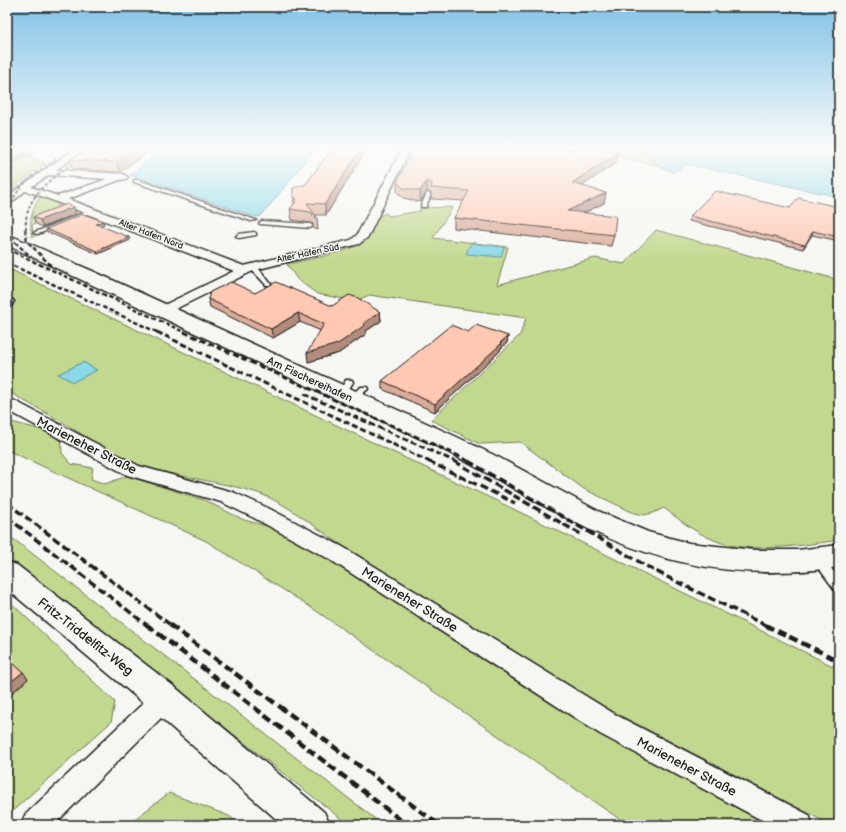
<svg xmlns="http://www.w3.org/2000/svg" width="846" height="832" font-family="'Balsamiq Sans',sans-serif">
<rect width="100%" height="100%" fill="#f6f6f2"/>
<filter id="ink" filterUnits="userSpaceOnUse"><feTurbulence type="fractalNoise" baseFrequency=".025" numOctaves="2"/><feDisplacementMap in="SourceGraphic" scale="8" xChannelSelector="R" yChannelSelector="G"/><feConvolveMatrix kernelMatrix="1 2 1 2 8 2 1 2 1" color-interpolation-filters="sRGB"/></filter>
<g filter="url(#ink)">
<g fill="#c2d88e" stroke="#6f7a55">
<path d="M585 149C614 149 636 143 659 166Z"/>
<path d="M7 154 23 159 30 157 45 163 7 193V171L11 166 7 164Z"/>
<path d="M40 197 62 204 56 206 60 209 32 225 33 233H42L32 237C29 222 31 210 40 197Z"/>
<path d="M453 207 433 238 508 247 497 285 595 258 624 264 656 230 839 280V540C806 545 754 553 722 543 700 536 682 522 664 508L653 513 644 515 634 513 584 489 520 442 480 444 431 420 520 335 526 318 369 295 356 301 317 294 297 279 287 264C305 260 353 252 365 240 371 234 375 224 379 216L386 213 389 216 421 211 419 208Z"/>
<path d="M7 268 439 474 497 501 839 669V825H831L608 709 346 550 343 546C317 529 287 503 258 493 220 481 180 478 142 466 111 456 85 435 57 419 40 409 23 401 7 390V309L11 301 7 291Z"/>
<path d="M7 421 51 432 61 437 62 453 71 464 93 468 91 479 105 484 127 476 204 500 244 520 271 527 329 557 781 825H628L309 606 206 541 7 450Z"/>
<path d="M7 534 383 825H349L144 664 73 615 7 561Z"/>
<path d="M7 599 115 702 111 722 7 816V697L28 679 7 660Z"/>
<path d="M169 793 229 816 241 825H127Z"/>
</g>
<g fill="#8ad8e8" stroke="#5e8d96">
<path d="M163 149H315L261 216 257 217 130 175Z"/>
<path d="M631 149H839V197L687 164 681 169 672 172 659 166 649 156Z"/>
<path d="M471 243 504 247 501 257 466 254Z"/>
<path d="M83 362 97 370 73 382 58 374Z"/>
</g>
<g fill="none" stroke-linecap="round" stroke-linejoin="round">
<g stroke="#1c1c1c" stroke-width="3">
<g id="lane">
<path d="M134 180H138L256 220 251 221 134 182Z"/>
<path d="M427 193 431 194 426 207H422L421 206Z"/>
<path d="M90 210 95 211 38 234 33 233Z"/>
<path d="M262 221 310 224 313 226 310 228 260 224 259 223Z"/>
<path d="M254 232 256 233V235L239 238 236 236 239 234Z"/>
<path d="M251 265 260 270 271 284 270 285H266C259 277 256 274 248 267Z"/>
<path d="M7 296 14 301 9 310 7 311Z"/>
<path d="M346 380H352L353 382 345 396H339L338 394Z"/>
<path d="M361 387H367L368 389 355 400H349L348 398 349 396Z"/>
<path d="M819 556 823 557 839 579V591L835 590 815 563 814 560 815 557Z"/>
</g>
</g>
<g stroke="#1c1c1c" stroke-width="3">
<g id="street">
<path d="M75 149H85L56 170 123 174 128 177 126 179 120 180 68 199 244 266 351 240 357 235 402 149H410L368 237 359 244 255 270 165 314 160 313 158 310 160 307 234 271 36 194 25 191 11 203 7 204V196ZM49 175 107 179 58 196 31 187Z"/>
<path d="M7 398 13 400 139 466 233 492 268 508 343 547 618 716 809 815 813 825H771L600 734 329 559 254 518 221 502 127 475 7 410Z"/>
<path d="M164 688 172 691 176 699 172 707 54 825H21L25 815 156 691Z"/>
</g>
</g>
<g stroke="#1c1c1c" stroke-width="3">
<g id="secondary">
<path d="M7 234 97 273 457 437 498 457 598 511 648 532 689 543 754 550H797L839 545V567C759 579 680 570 606 537 548 512 496 476 440 448L7 245Z"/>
<path d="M7 562 17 565 176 688 324 812 330 825H283L152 710 7 589Z"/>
</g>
</g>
<use href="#lane" fill="#f6f6f2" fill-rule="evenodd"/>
<use href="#street" fill="#f6f6f2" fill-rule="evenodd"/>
<use href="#secondary" fill="#f6f6f2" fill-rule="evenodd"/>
<g stroke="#1c1c1c" stroke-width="2" stroke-dasharray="3.5 2" stroke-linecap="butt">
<path d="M9 230C0 190 45 166 73 149"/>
<path d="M26 230C22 190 67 168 96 149"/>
</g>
<g stroke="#1c1c1c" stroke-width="2.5" stroke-dasharray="4.5 2.5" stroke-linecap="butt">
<path d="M9 229 15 242 31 257"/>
<path d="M25 229 27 241 53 268"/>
<path d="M7 249 186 333"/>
<path d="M7 263 159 333"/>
</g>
<g stroke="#1c1c1c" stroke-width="3" stroke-dasharray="6 3" stroke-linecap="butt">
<path d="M157 332 430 462"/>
<path d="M184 332 459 456 470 462"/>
<path d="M304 394 456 462"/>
</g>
<g stroke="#1c1c1c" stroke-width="3.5" stroke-dasharray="8 3.5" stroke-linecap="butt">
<path d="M428 461 515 503"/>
<path d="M454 461 582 535"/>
<path d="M468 461 653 570 767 626"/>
<path d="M7 503 172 626"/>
<path d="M7 517 148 626"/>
</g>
<g stroke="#1c1c1c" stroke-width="4.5" stroke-dasharray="9 4.5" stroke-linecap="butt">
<path d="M147 625 407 825"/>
<path d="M170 625 439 825"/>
<path d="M765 625 839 661"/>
</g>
</g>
<g fill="#dbac99" stroke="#1c1c1c">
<path d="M86 149H151L120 172 73 169 69 160Z"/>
<path d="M332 149H367L326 215H315L317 218 318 230 313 228V224L311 223 292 220 290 209 294 205 293 195 306 184Z"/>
<path d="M618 153 616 163 582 186 606 193 604 203 584 213 614 235 611 246 454 228V218L464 201 431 199V193L427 192 420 202 403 198 397 192V182Z"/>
<path d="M74 207 76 214 43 227 36 224 33 217Z"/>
<path d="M839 207V241L812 235 803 249 689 221 690 216 790 208Z"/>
<path d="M103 221 104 224 101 226 130 240 98 254 47 232 46 229Z"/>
<path d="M255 293 332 306 380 312 381 321 366 331V334L339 353 308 362 321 331 300 322 273 338 210 307 208 299Z"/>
<path d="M468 332 508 336 507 343 500 349V351L435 412 382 389V381Z"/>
</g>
<g fill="#b28c7d" stroke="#1c1c1c">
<path d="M136 149H151L120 172 117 162Z"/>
<path d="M361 149H367L326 215 325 204Z"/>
<path d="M31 152 32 156 10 163 11 166 7 167V159Z"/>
<path d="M618 153 616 163 570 194 572 183Z"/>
<path d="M427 181V192L420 202V191Z"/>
<path d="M606 193 604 203 566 222 567 211Z"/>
<path d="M74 207 76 214 43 227 40 220Z"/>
<path d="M103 221 104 224 97 227 96 224Z"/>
<path d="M813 231 812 235 803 249 805 245Z"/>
<path d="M129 237 130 240 98 254 97 251Z"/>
<path d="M380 312 381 321 366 331V334L339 353 308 362 307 353Z"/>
<path d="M298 313 300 322 273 338 271 329Z"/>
<path d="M508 336 507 343 500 349V351L435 412V404Z"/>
<path d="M23 672 28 679 7 697V685Z"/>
</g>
<g fill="#ffc8b2" stroke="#1c1c1c">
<path d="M7 149H22L31 152 7 159Z"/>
<path d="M86 149H136L117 162 69 160Z"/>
<path d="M332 149H361L325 204 307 203 317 218 312 216 313 214 310 212 290 209 297 200 293 195V188L306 184Z"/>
<path d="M413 149H599L618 153 572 183 606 193 567 211 616 216 614 235 454 218 469 191 431 188 432 183 427 181 420 191 403 188 397 182Z"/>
<path d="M715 191 790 208 798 198 839 207V237L813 231 805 245 690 216Z"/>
<path d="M67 204 74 207 40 220 33 217 42 213Z"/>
<path d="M83 214 103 221 96 224 129 237 97 251 46 229Z"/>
<path d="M231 282 255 293 276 282 332 306 349 295 358 298 380 312 363 324 365 325 338 344 307 353 324 324 298 313 271 329 208 299 210 292Z"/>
<path d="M451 325 468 332 476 325 508 336 500 343 501 344 435 404 382 381Z"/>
<path d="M7 658 23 672 7 685Z"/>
</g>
</g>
<linearGradient id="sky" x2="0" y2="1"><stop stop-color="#82c2e8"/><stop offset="0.56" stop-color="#fbfbf9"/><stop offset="1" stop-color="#fbfbf9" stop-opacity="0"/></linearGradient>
<rect width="846" height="265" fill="url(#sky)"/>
<g text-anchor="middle" stroke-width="3" stroke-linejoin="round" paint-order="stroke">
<g font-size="9" fill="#1c1c1c" stroke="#f6f6f2">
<text transform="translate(151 234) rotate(21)" y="3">Alter Hafen Nord</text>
<text transform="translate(308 253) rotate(-12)" y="3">Alter Hafen Süd</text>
</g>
<g font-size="11" fill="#1c1c1c" stroke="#f6f6f2">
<text transform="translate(310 379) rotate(25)" y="4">Am Fischereihafen</text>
</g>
<g font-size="13" fill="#1c1c1c" stroke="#f6f6f2">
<text transform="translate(87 445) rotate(27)" y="5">Marieneher Straße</text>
<text transform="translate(410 599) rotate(32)" y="5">Marieneher Straße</text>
<text transform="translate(86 636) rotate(38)" y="5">Fritz-Triddelfitz-Weg</text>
<text transform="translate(687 766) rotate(28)" y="5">Marieneher Straße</text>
</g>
</g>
<rect width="846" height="832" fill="none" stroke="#f6f6f2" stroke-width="24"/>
<rect x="12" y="12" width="822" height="808" fill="none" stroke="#1c1c1c" stroke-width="1.5" filter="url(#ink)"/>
</svg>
